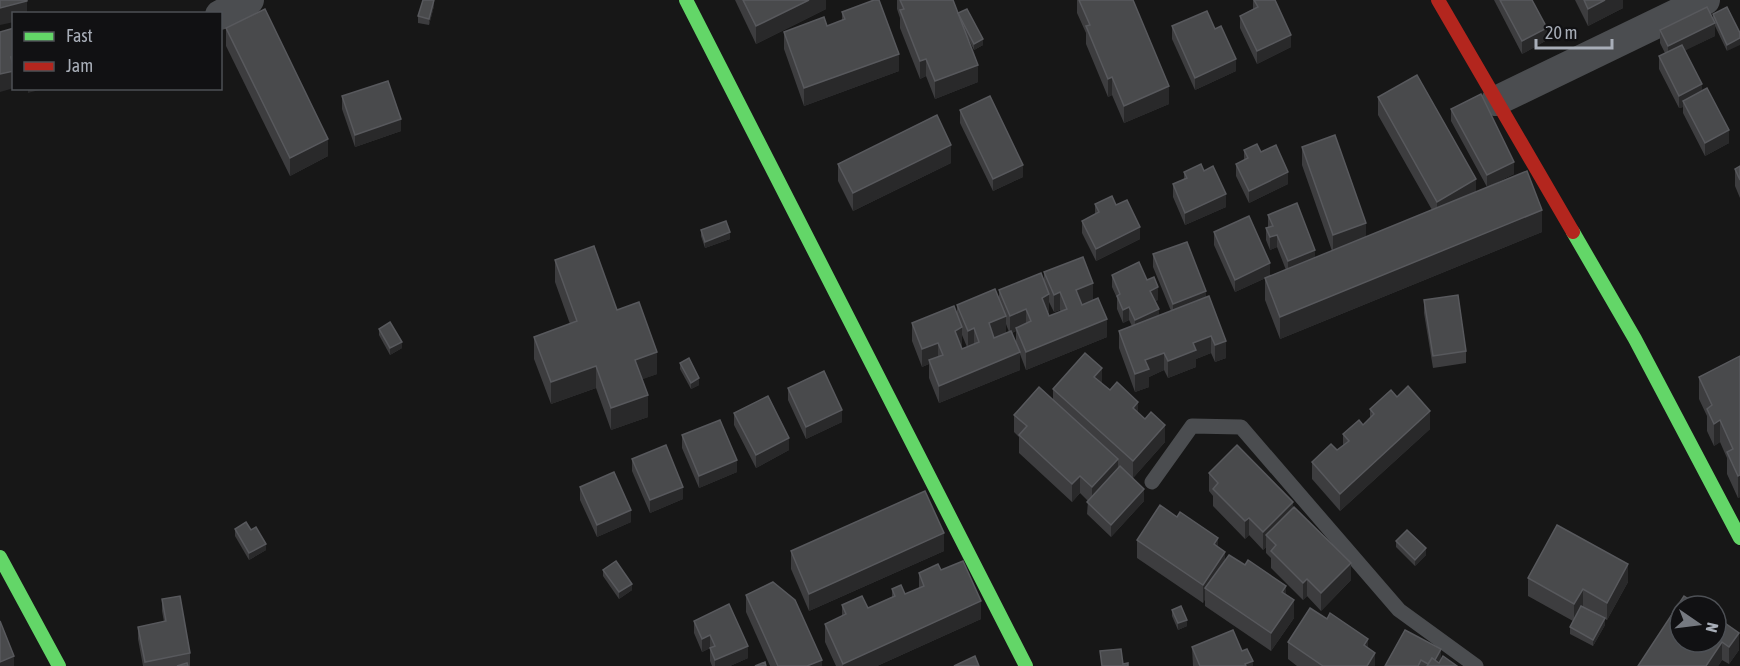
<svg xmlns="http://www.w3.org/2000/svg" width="1740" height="666" font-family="'Asap Condensed',sans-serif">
<rect width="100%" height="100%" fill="#171717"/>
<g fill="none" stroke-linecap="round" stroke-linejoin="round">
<path stroke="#4b4d50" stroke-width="15" d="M1152 482 1192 426 1241 427 1399 610 1476 666"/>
<g stroke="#4b4d50" stroke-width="30">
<path d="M220 15 249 0"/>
<path d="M1496 101 1705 0"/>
</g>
<g stroke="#63d668" stroke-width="14">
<path d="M686 0 1026 666"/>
<path d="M1573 232 1635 339 1740 538"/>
<path d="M0 557 59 666"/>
</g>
<path stroke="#b3261e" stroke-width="14" d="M1438 0 1573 232"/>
</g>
<g fill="#3d3d3f" fill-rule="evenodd">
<path d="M735 0H826V9L756 44Z"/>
<path d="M897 0H953L958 13 983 45 974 50 968 38 978 82 935 99 926 76 920 79 900 28V18L897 9Z"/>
<path d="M1077 0H1133L1169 104 1124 123 1112 95 1108 97 1086 44V33L1077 13Z"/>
<path d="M1253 0H1275L1291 47 1257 64 1240 28V16L1253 9Z"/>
<path d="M1494 0H1532L1547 40 1522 54Z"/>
<path d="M1575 0H1623V8L1588 26Z"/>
<path d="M434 6 429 25 418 23V16Z"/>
<path d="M1727 7V51L1715 26V36L1685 50 1702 90 1729 143 1705 156 1683 113V107L1679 108 1659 69V56L1665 53 1660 43V30L1713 19V14Z"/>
<path d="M842 12 899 71 804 106 784 49V32L827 26 842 20Z"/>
<path d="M1172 26 1236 71 1195 90 1172 39Z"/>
<path d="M226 28 328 156 290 176 226 46Z"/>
<path d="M342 96 401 131 355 147 342 109Z"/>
<path d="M1378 97 1476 192 1487 187 1451 121V109L1514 174 1487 187 1542 232 1280 339 1265 300V278L1286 270 1277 247 1270 250 1266 240V228L1268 227V215L1315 258 1332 251 1302 165V147L1366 237 1432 210 1378 115Z"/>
<path d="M960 110 1023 177 993 191 960 123Z"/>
<path d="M1244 150 1288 184 1249 203 1236 176V164L1244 160Z"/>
<path d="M951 163 853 211 838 181V164Z"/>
<path d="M1740 166V198L1735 186V169Z"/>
<path d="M1204 171 1226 207 1185 225 1173 197V184L1184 179V172Z"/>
<path d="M1095 204 1116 205 1140 239 1096 261 1082 233V221L1095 214Z"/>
<path d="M701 230 730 239 705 248 701 236Z"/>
<path d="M1214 232 1270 276 1235 292 1214 245Z"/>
<path d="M1153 254 1206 297 1226 358 1215 362 1211 353 1196 359V367L1168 378 1164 370 1149 377V387L1135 392 1119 348V331L1132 326 1129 320 1123 323 1117 309V298L1112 287V275L1147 280 1158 300 1155 301 1159 315 1171 311 1153 267Z"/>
<path d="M555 260 617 310 657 374 642 379 648 417 611 430 596 388 551 404 534 359V337L570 324 555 282Z"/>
<path d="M1044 272 1093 300 1107 337 1026 370 1020 354V370L939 403 929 378V364L922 367 912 341V323L957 314V305L999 299V290L1044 282ZM1049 302 1054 312 1060 310 1061 312 1049 316 1048 312H1049ZM1006 324 1009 332 1006 333ZM1016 331V344L1012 333ZM962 335 967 347 962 349 961 346 962 345Z"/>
<path d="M1424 300 1466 351V363L1433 368 1424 313Z"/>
<path d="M379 329 402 348 390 355 379 335Z"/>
<path d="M1740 356V497L1738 498 1727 474V458L1720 442 1714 446 1707 431V416L1699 399V377Z"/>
<path d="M680 363 699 385 691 389 680 369Z"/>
<path d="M1102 384 1138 413 1165 442 1133 478 1144 501 1111 537 1087 514 1088 501 1080 493 1072 502 1019 453V437L1014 432V415L1053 400V389Z"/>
<path d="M788 388 842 422 806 439 788 400Z"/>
<path d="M1397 397 1430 429 1340 511 1312 479V462L1337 450 1343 446V434L1363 425 1370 418V409Z"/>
<path d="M734 413 789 450 756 468 734 425Z"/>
<path d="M682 435 737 472 699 488 682 448Z"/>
<path d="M632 459 683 499 650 513 632 471Z"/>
<path d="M1209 473 1293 507 1351 580 1321 611 1307 596 1303 600 1271 568V558L1266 553V547L1263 550 1249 535 1245 539 1213 506V496L1209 491Z"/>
<path d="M580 487 631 522 597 537 580 500Z"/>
<path d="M1177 517 1218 547 1225 559 1286 595 1294 618 1271 651 1205 606V599L1203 603 1137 558V540Z"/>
<path d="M235 529 251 530 266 550 249 560 235 536Z"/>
<path d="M1396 541 1426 555 1415 566 1396 547Z"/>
<path d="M791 551H944L809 611 791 569Z"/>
<path d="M603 570 632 590 619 599 603 576Z"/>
<path d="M941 570 981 619 877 666H836L825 642V624L842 616V605L868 608 892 597V589L905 594 919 588V573Z"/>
<path d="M1528 578 1628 582 1607 620 1605 619V625L1593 646 1570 634V627L1573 621 1528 596Z"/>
<path d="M746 595 822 666H770L746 612Z"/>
<path d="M162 599 190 653V666H143L138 639V627L164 622 162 611Z"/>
<path d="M1172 610 1187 626 1178 630 1172 616Z"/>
<path d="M1716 617 1739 650 1729 664 1722 660 1718 666H1638Z"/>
<path d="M694 621 748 658 730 666H712L710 661V648L702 652 694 633Z"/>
<path d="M1405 630 1441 660 1457 666H1385Z"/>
<path d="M1288 642 1368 649 1375 666H1297L1288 659Z"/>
<path d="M1192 647 1242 651 1253 666H1193Z"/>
</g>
<g fill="#29292a">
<path d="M434 0V6L429 25V19Z"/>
<path d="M809 0H826V9L756 44V26Z"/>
<path d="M1605 0H1623V8L1588 26V9Z"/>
<path d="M27 1V14H14V22L0 25V8Z"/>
<path d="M1715 23V36L1668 59V46Z"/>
<path d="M1547 28V40L1522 54V41Z"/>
<path d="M1291 35V47L1257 64V51Z"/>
<path d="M1740 38V45L1727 51V45Z"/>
<path d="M983 39V45L974 50V44Z"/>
<path d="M899 54V71L804 106V88Z"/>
<path d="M11 57H14V88L0 92V74Z"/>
<path d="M926 59V76L920 79V61Z"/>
<path d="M1236 59V71L1195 90V78Z"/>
<path d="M978 65V82L935 99V81Z"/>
<path d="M1112 77V95L1108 97V79Z"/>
<path d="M1702 84V96L1683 101V107L1679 108V96Z"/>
<path d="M1169 86V104L1124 123V106Z"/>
<path d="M28 88H46L28 93Z"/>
<path d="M401 119V131L355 147V135Z"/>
<path d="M1729 130V143L1705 156V143Z"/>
<path d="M328 139V156L290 176V158Z"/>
<path d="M951 145V163L853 211V193Z"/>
<path d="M1514 162V174L1487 187V175Z"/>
<path d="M1023 165V177L993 191V179Z"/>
<path d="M1288 172V184L1249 203V191Z"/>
<path d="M1476 179V196L1437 219V202Z"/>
<path d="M1226 194V207L1185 225V213Z"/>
<path d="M1542 210V232L1280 339V317Z"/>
<path d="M1366 223V241L1333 253V235Z"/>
<path d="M1140 227V239L1096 261V249Z"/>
<path d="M730 232V239L705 248V242Z"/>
<path d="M1277 235V247L1270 250V237Z"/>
<path d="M1315 250V262L1288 273V261Z"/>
<path d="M1270 263V276L1235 292V280Z"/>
<path d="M1093 283V300L1076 307V290Z"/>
<path d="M1158 287V300L1150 303V291Z"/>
<path d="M1206 291V304L1173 316V304Z"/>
<path d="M1060 292V310L1054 312V295Z"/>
<path d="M1049 294V312L1042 315V298Z"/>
<path d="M1129 307V320L1123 323V310Z"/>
<path d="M1026 309V327L1016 328V331L1010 333V316Z"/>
<path d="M1159 309V321L1135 332V320Z"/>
<path d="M1006 316V333L989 340V323Z"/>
<path d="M1107 319V337L1026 370V352Z"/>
<path d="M962 327V345L955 348V331Z"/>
<path d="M974 328V345L968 348V331Z"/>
<path d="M1211 336V353L1196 359V367L1168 378V361L1193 343Z"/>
<path d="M1226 341V358L1215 362V345Z"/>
<path d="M402 342V348L390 355V348Z"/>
<path d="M938 343V360H929V364L922 367V349Z"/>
<path d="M657 352V374L635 382V360Z"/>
<path d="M1020 352V370L939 403V386Z"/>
<path d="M1164 353V370L1149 377V387L1135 392V374L1145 360Z"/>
<path d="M596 366V388L551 404V382Z"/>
<path d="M1102 368V386L1094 377Z"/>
<path d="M699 378V385L691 389V383Z"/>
<path d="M648 395V417L611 430V408Z"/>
<path d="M1138 402V419L1133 408Z"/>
<path d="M842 410V422L806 439V427Z"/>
<path d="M1430 411V429L1340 511V494Z"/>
<path d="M1720 420V442L1714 446V424Z"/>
<path d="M1165 425V442L1133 478V461Z"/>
<path d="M789 438V450L756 468V455Z"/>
<path d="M1118 459V477L1092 505V487Z"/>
<path d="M737 460V472L699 488V476Z"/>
<path d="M1740 475V497L1738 498V476Z"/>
<path d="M1080 476V493L1072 502V484Z"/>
<path d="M683 487V499L650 513V500Z"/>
<path d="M1144 489V501L1111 537V525Z"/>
<path d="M1293 502V520L1266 535V547L1263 550V532Z"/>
<path d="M631 510V522L597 537V525Z"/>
<path d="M1249 518V535L1245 539V521Z"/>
<path d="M944 533V551L809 611V594Z"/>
<path d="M1218 538V555L1214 544Z"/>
<path d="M266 544V550L249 560V553Z"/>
<path d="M1426 548V555L1415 566V560Z"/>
<path d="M1225 552V569L1205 588V599L1203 603V585Z"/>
<path d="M1351 563V580L1321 611V593Z"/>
<path d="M1628 564V582L1607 620V603Z"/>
<path d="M1307 579V596L1303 600V583Z"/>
<path d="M632 584V590L619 599V592Z"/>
<path d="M1286 586V603L1282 592Z"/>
<path d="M1583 589V607L1574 621V604Z"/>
<path d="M1294 600V618L1271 651V633Z"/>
<path d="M981 601V619L877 666H843V664Z"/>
<path d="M1605 618V625L1593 646V640Z"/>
<path d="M1187 620V626L1178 630V623Z"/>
<path d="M1739 633V650L1729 664V647Z"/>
<path d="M710 635V648L702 652V639Z"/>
<path d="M1368 639V657L1364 645Z"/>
<path d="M1722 642V660L1718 666H1706Z"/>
<path d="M748 646V658L730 666H715V660Z"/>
<path d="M1441 649V661L1432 666Z"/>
<path d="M1375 653V666H1367Z"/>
<path d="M14 656V666H0V662Z"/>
<path d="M822 660V666H807Z"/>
<path d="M1253 661V666H1245V664Z"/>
</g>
<g fill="#494a4c" stroke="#58595d" stroke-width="1.5">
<path d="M0 0H27V1L0 8Z"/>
<path d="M423 0H434L429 19 418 16Z"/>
<path d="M743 0H809L756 26Z"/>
<path d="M874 0H879L899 54 804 88 784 32 824 17 827 26 845 19 842 12Z"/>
<path d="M900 0H953L978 65 935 81 926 59 920 61 900 10 904 9Z"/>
<path d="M1079 0H1133L1169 86 1124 106 1112 77 1108 79 1086 26 1090 25Z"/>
<path d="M1254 0H1275L1291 35 1257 51 1240 16 1258 7Z"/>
<path d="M1500 0H1532L1547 28 1522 41Z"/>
<path d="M1584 0H1605L1588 9Z"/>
<path d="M1707 7 1715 23 1668 46 1660 30Z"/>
<path d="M1727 7 1740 33V38L1727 45 1713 14Z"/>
<path d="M265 9 328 139 290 158 226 28Z"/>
<path d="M967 9 983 39 974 44 958 13Z"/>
<path d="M1207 11 1215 29 1221 26 1236 59 1195 78 1172 26Z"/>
<path d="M14 28V57H11L14 71 0 74V32Z"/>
<path d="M1682 45 1702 84 1679 96 1659 56Z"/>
<path d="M1417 75 1476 179 1437 202 1378 97Z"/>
<path d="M388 81 401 119 355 135 342 96Z"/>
<path d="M1707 88 1729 130 1705 143 1683 101Z"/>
<path d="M1481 94 1514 162 1487 175 1451 109Z"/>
<path d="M990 96 1023 165 993 179 960 110Z"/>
<path d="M937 115 951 145 853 193 838 164Z"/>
<path d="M1335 135 1366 223 1333 235 1302 147Z"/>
<path d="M1257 144 1261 152 1276 145 1288 172 1249 191 1236 164 1248 158 1244 150Z"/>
<path d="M1201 164 1204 171 1213 166 1226 194 1185 213 1173 184 1187 178 1184 172Z"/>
<path d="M1740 166V180L1735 169Z"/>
<path d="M1527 171 1542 210 1280 317 1265 278Z"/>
<path d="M1112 196 1116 205 1127 200 1140 227 1096 249 1082 221 1099 212 1095 204Z"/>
<path d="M1297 203 1315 250 1288 261 1277 235 1270 237 1266 228 1273 226 1268 215Z"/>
<path d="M1249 216 1270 263 1235 280 1214 232Z"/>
<path d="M726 221 730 232 705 242 701 230Z"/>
<path d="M1187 242 1206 291 1173 304 1153 254Z"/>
<path d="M594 246 617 310 639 302 657 352 635 360 648 395 611 408 596 366 551 382 534 337 577 321 555 260Z"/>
<path d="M1083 257 1093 283 1076 290 1082 305 1098 298 1107 319 1026 352 1016 328 1031 321 1026 309 1010 316 999 290 1041 273 1049 294 1042 298 1049 316 1067 309 1060 292 1054 295 1044 272Z"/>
<path d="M1139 262 1147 280 1154 277 1158 287 1150 291 1159 309 1135 320 1129 307 1123 310 1117 296 1120 294 1112 275Z"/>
<path d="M995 289 1006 316 989 323 994 338 1011 331 1020 352 939 386 929 360 943 355 938 343 922 349 912 323 954 306 962 327 955 331 962 349 979 342 974 328 968 331 957 305Z"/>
<path d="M1458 295 1466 351 1433 356 1424 300Z"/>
<path d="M1209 296 1226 341 1215 345 1211 336 1193 343 1196 350 1168 361 1164 353 1145 360 1149 369 1135 374 1119 331Z"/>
<path d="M390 322 402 342 390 348 379 329Z"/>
<path d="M1085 353 1102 368 1094 377 1110 390 1117 382 1138 402 1133 408 1145 419 1151 412 1165 425 1133 461 1053 389Z"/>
<path d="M1740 356V475L1738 476 1727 452 1733 449 1720 420 1714 424 1707 409 1712 405 1699 377Z"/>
<path d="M689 358 699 378 691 383 680 363Z"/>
<path d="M824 371 842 410 806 427 788 388Z"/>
<path d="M1408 386 1430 411 1340 494 1312 462 1331 444 1337 450 1349 441 1343 434 1359 420 1363 425 1374 414 1370 409 1391 390 1397 397Z"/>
<path d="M1039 387 1118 459 1092 487 1080 476 1072 484 1019 435 1027 426 1014 415Z"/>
<path d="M768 396 789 438 756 455 734 413Z"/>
<path d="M720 420 737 460 699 476 682 435Z"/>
<path d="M666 445 683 487 650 500 632 459Z"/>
<path d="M1237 445 1293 502 1263 532 1249 518 1245 521 1213 489 1218 483 1209 473Z"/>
<path d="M1120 466 1144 489 1111 525 1087 502Z"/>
<path d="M614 472 631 510 597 525 580 487Z"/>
<path d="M925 491 944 533 809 594 791 551Z"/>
<path d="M1160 505 1177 517 1180 512 1218 538 1214 544 1225 552 1203 585 1137 540Z"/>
<path d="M1294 507 1351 563 1321 593 1307 579 1303 583 1271 551 1276 545 1266 535Z"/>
<path d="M246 522 251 530 256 527 266 544 249 553 235 529Z"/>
<path d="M1557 525 1628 564 1607 603 1583 589 1574 604 1528 578Z"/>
<path d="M1407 530 1426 548 1415 560 1396 541Z"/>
<path d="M1229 555 1245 565 1248 560 1286 586 1282 592 1294 600 1271 633 1205 588Z"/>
<path d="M616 561 632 584 619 592 603 570Z"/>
<path d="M963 561 981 601 843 664 825 624 846 614 842 605 862 596 868 608 895 596 892 589 901 585 905 594 924 586 919 573 938 564 941 570Z"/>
<path d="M773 582 795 600 822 660 807 666H778L746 595Z"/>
<path d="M180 596 190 653 145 662 138 627 166 621 162 599Z"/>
<path d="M1684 596 1699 606H1680V642H1716V617L1739 633 1729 647 1722 642 1706 666H1638Z"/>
<path d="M729 604 748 646 715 660 710 648 715 646 710 635 702 639 694 621Z"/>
<path d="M1181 606 1187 620 1178 623 1172 610Z"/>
<path d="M1581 606 1605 618 1593 640 1570 627Z"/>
<path d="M1310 608 1327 619 1330 613 1368 639 1364 645 1375 653 1367 666H1323L1288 642Z"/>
<path d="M0 621 14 656 0 662Z"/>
<path d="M1233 630 1242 651 1247 649 1253 661 1245 664 1246 666H1200L1192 647Z"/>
<path d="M1405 630 1441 649 1435 660 1432 658 1428 664 1421 660 1418 666H1385Z"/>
<path d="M1121 649 1123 664 1128 663V666H1102L1100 651Z"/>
<path d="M975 656 979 666H954Z"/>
<path d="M1443 656 1457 666H1427L1432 658 1439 663Z"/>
<path d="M765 662 766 666H755Z"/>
<path d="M187 663 188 666H177Z"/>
</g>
<rect x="12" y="12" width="210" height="78" fill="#111113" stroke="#4d5055" stroke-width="1.5"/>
<rect x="24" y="32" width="30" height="9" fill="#63d668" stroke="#4d5055" stroke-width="1.5"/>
<text x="66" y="42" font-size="18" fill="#a8aeb8">Fast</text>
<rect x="24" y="62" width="30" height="9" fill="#b3261e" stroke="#4d5055" stroke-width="1.5"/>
<text x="66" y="72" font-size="18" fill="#a8aeb8">Jam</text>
<g transform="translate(1698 624) rotate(104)"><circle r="28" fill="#111113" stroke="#4d5055" stroke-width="1.5"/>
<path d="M0-4.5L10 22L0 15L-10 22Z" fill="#757980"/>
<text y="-9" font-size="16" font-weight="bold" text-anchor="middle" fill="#a8aeb8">N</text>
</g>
<path d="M1536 39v9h76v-9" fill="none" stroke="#a8aeb8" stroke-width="3"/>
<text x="1545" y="39" font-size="18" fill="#a8aeb8" stroke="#111113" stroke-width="4.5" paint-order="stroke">20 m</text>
</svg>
